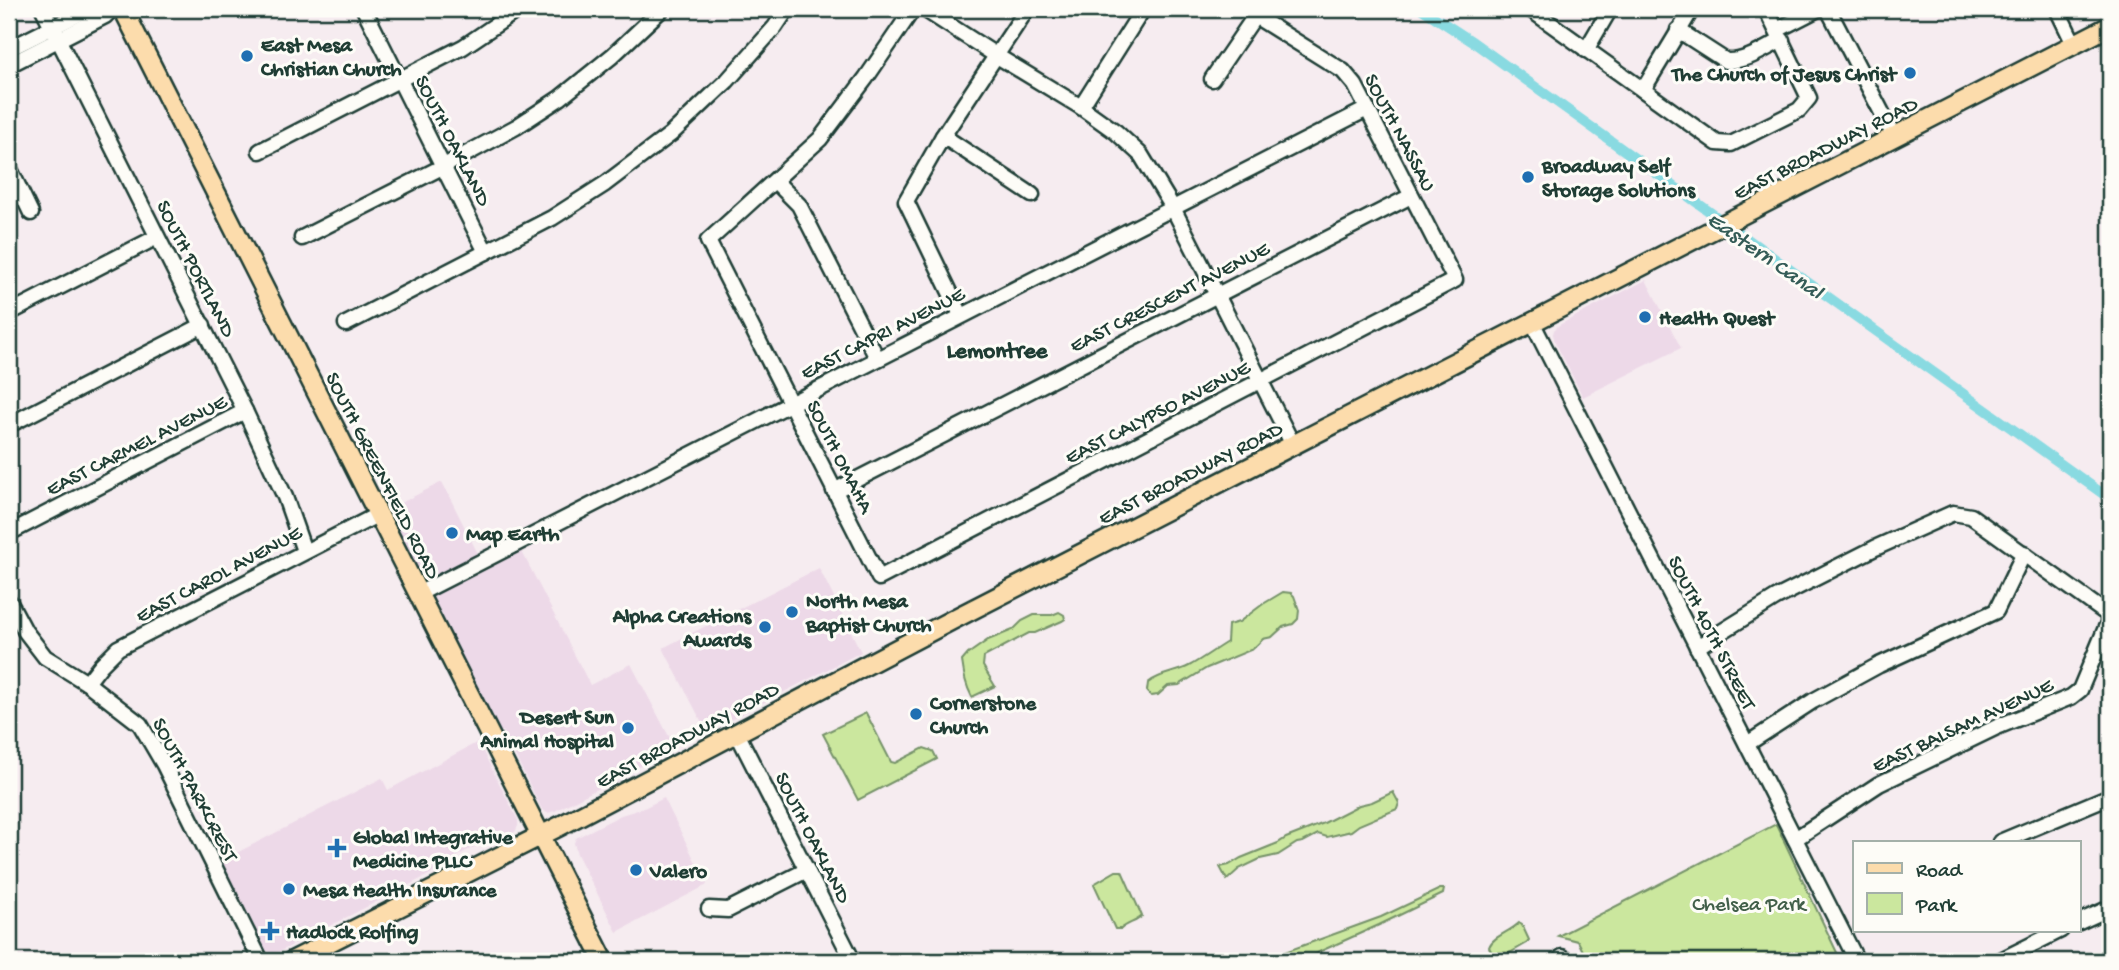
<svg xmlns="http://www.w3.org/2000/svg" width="2119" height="970" font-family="'Gochi Hand',sans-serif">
<rect width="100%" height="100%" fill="#f6ecf0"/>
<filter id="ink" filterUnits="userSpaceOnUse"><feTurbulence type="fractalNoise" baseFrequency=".0143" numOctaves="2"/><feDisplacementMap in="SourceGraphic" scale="14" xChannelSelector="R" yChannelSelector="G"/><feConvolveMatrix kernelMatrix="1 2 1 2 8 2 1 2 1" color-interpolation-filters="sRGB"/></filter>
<g filter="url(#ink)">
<g fill="#edd9e8">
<path d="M1646 280 1681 348 1583 397 1555 342 1553 334 1554 330 1559 325Z"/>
<path d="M442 482 481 560 517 542 590 685 631 664 675 748 555 811 547 813 541 808 503 731 491 737 379 514Z"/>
<path d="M819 568 861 652 707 732 663 648Z"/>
<path d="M478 742 518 820V826L515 832 489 839 459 855 448 865 275 954 266 951 221 861 382 778 388 790Z"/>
<path d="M664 798 707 885 617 932 577 854 574 843 576 838 621 815 644 808Z"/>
</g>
<g fill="#cbe79e" stroke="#759269" stroke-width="2">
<path d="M1283 592 1291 593 1294 596 1299 610 1298 619 1293 624 1283 627 1272 637 1263 639 1253 649 1207 668 1179 685 1168 686 1158 695 1151 696 1147 691 1148 683C1160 673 1176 673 1189 666 1202 659 1214 650 1227 642L1228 625 1239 622 1263 604Z"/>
<path d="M1059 612 1064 615 1065 619 1062 621 1035 633H1029L984 657 983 666 995 686 972 697C965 684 964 674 962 661L968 654 988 640 1013 630 1022 621 1034 615H1052Z"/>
<path d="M866 713 891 762 895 763 924 748 933 751 937 759 858 800 823 734Z"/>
<path d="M1393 792 1399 803 1397 809 1359 825 1351 831 1327 837 1318 834 1303 842 1297 843 1278 855 1260 859 1239 869 1227 880 1220 867 1229 865 1241 858 1278 843 1286 838 1324 823 1359 805 1372 802Z"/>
<path d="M1776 824 1841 961H1583L1584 953 1578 941 1558 936Z"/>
<path d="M1116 871H1122L1142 916C1137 922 1127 923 1121 929H1115L1094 884Z"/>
<path d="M1440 889H1444L1443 894 1379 925 1321 951 1304 961H1277L1282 953 1381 917Z"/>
<path d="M1519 923 1522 925 1529 940 1527 943 1501 958 1495 959 1489 947C1493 936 1510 932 1519 923Z"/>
</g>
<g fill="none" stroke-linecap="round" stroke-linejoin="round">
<path stroke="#89dae1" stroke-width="10" d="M1422 9 1473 42 2110 499"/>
<g stroke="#1f3d34" stroke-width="19">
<g id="minor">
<path d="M43 9 245 411 285 497 304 551"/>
<path d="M364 9 486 252"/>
<path d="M913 9 866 78 820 139 708 241 879 578 1455 280 1355 85 1343 71 1244 9"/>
<path d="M924 9 997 56 1081 107 1116 132 1141 155 1173 208 1293 445"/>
<path d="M1530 9 1717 143 1731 144 1799 110 1809 98 1766 9"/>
<path d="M1828 9 1894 136"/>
<path d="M2057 9 2074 44"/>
<path d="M1678 30 1726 61C1746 62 1764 49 1782 40"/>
<path d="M1777 30 1818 9"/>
<path d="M9 49 89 9"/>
<path d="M1586 50 1610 9"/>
<path d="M9 65 105 16 112 9"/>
<path d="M1212 79 1255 16"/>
<path d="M1643 90 1692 9"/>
<path d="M1081 107 1143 9"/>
<path d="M943 136 1032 195"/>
<path d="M260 151 463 47 519 9"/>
<path d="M9 167 31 213"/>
<path d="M775 181 799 205 877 358"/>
<path d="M302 238 444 166 516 127 560 98 612 56 662 9"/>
<path d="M9 313 157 237"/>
<path d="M961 315 906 201 943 136 1027 9"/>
<path d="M1532 322 1857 961"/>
<path d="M346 324 552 218 605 184 671 134 727 81 775 27 787 9"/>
<path d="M9 425 203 325"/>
<path d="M834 491 1411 196"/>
<path d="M9 533 245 411"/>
<path d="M418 594 1367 109"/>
<path d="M9 601 25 631 45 657 87 683 140 724 164 765 261 961"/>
<path d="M1697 647 1776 598 1875 548 1953 513 1971 516 2110 616"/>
<path d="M87 683 101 665 118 648 379 514"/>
<path d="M737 733 853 961"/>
<path d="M1747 744 1813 701 1879 665 1996 611 2024 553"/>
<path d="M1795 839 1879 784 1997 727 2071 697 2080 690 2110 618"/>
<path d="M2000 842 2110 796"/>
<path d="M709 909 728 910 807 870"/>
<path d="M2079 922 2110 908"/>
<path d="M1562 957V961"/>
<path d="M1999 961 2061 930"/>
</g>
</g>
<g stroke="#1f3d34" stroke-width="23">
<g id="major">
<path d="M123 9 604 961"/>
<path d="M292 961 560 826 952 620 2110 26"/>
</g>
</g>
<use href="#minor" stroke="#fdfcf7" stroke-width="14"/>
<use href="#major" stroke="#fcdcac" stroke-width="18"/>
</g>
</g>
<g fill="#1f6fb2" stroke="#fdfcf7" stroke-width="2.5">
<circle cx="247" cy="56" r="7"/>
<circle cx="1910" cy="73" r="7"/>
<circle cx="1528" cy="177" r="7"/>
<circle cx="1645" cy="317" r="7"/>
<circle cx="452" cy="533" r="7"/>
<circle cx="792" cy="612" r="7"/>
<circle cx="765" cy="627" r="7"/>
<circle cx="916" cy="714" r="7"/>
<circle cx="628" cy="728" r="7"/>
<path d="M333.5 837.5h7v7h7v7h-7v7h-7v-7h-7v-7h7z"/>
<circle cx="636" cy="870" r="7"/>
<circle cx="289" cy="889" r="7"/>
<path d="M266.5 920.5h7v7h7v7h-7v7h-7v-7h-7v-7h7z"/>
</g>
<g text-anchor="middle" stroke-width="6" stroke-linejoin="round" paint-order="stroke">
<g font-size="21" font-weight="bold" fill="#1f3d34" stroke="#fdfcf7" text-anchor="start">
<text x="261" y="51">East Mesa<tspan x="261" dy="24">Christian Church</tspan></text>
<text x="1896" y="80" text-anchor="end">The Church of Jesus Christ</text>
<text x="1542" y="172">Broadway Self<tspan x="1542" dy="24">Storage Solutions</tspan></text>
<text x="1659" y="324">Health Quest</text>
<text x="466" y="540">Map Earth</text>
<text x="806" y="607">North Mesa<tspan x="806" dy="24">Baptist Church</tspan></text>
<text x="751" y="622" text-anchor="end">Alpha Creations<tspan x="751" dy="24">Awards</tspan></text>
<text x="930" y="709">Cornerstone<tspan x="930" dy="24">Church</tspan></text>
<text x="614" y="723" text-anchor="end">Desert Sun<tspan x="614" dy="24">Animal Hospital</tspan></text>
<text x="353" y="843">Global Integrative<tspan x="353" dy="24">Medicine PLLC</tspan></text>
<text x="650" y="877">Valero</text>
<text x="303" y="896">Mesa Health Insurance</text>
<text x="286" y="938">Hadlock Rolfing</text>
</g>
<g font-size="21" fill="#1f3d34" stroke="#fdfcf7">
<text transform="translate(1401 132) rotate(62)" y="7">SOUTH NASSAU</text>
<text transform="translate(454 140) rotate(63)" y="7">SOUTH OAKLAND</text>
<text transform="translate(1825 147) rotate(-27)" y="7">EAST BROADWAY ROAD</text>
<text transform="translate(197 268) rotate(63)" y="7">SOUTH PORTLAND</text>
<text transform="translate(1169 296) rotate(-27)" y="7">EAST CRESCENT AVENUE</text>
<text transform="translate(882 332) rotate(-27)" y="7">EAST CAPRI AVENUE</text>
<text transform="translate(1157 411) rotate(-27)" y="7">EAST CALYPSO AVENUE</text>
<text transform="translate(136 444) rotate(-27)" y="7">EAST CARMEL AVENUE</text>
<text transform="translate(841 456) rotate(63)" y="7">SOUTH OMAHA</text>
<text transform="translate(1190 472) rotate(-27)" y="7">EAST BROADWAY ROAD</text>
<text transform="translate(384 475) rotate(63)" y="7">SOUTH GREENFIELD ROAD</text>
<text transform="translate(218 573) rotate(-28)" y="7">EAST CAROL AVENUE</text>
<text transform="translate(1713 632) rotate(63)" y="7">SOUTH 40TH STREET</text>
<text transform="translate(1962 724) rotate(-25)" y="7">EAST BALSAM AVENUE</text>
<text transform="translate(687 734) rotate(-28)" y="7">EAST BROADWAY ROAD</text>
<text transform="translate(196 789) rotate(62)" y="7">SOUTH PARKCREST</text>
<text transform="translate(814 837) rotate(63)" y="7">SOUTH OAKLAND</text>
</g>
<g font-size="21" fill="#415f49" stroke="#fdfcf7">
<text x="1749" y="910">Chelsea Park</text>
</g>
<g font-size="23" font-style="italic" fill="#345c57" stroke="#fdfcf7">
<text transform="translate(1766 254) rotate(35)" y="8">Eastern Canal</text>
</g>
<g font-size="23" font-weight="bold" fill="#1f3d34" stroke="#fdfcf7">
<text x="997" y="357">Lemontree</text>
</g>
</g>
<rect width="2119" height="970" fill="none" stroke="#fdfcf7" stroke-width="35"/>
<rect x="18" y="18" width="2084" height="935" fill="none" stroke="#1f3d34" stroke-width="2.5" filter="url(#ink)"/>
<rect x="1853" y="841" width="228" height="91" fill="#fdfcf7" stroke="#a4b0a9" stroke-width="2"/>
<rect x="1867" y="863" width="35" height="10" fill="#fcdcac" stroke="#a4b0a9" stroke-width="2"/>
<text x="1916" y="876" font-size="21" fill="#1f3d34">Road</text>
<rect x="1867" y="893" width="35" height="21" fill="#cbe79e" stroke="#a4b0a9" stroke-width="2"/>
<text x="1916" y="911" font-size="21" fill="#1f3d34">Park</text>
</svg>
